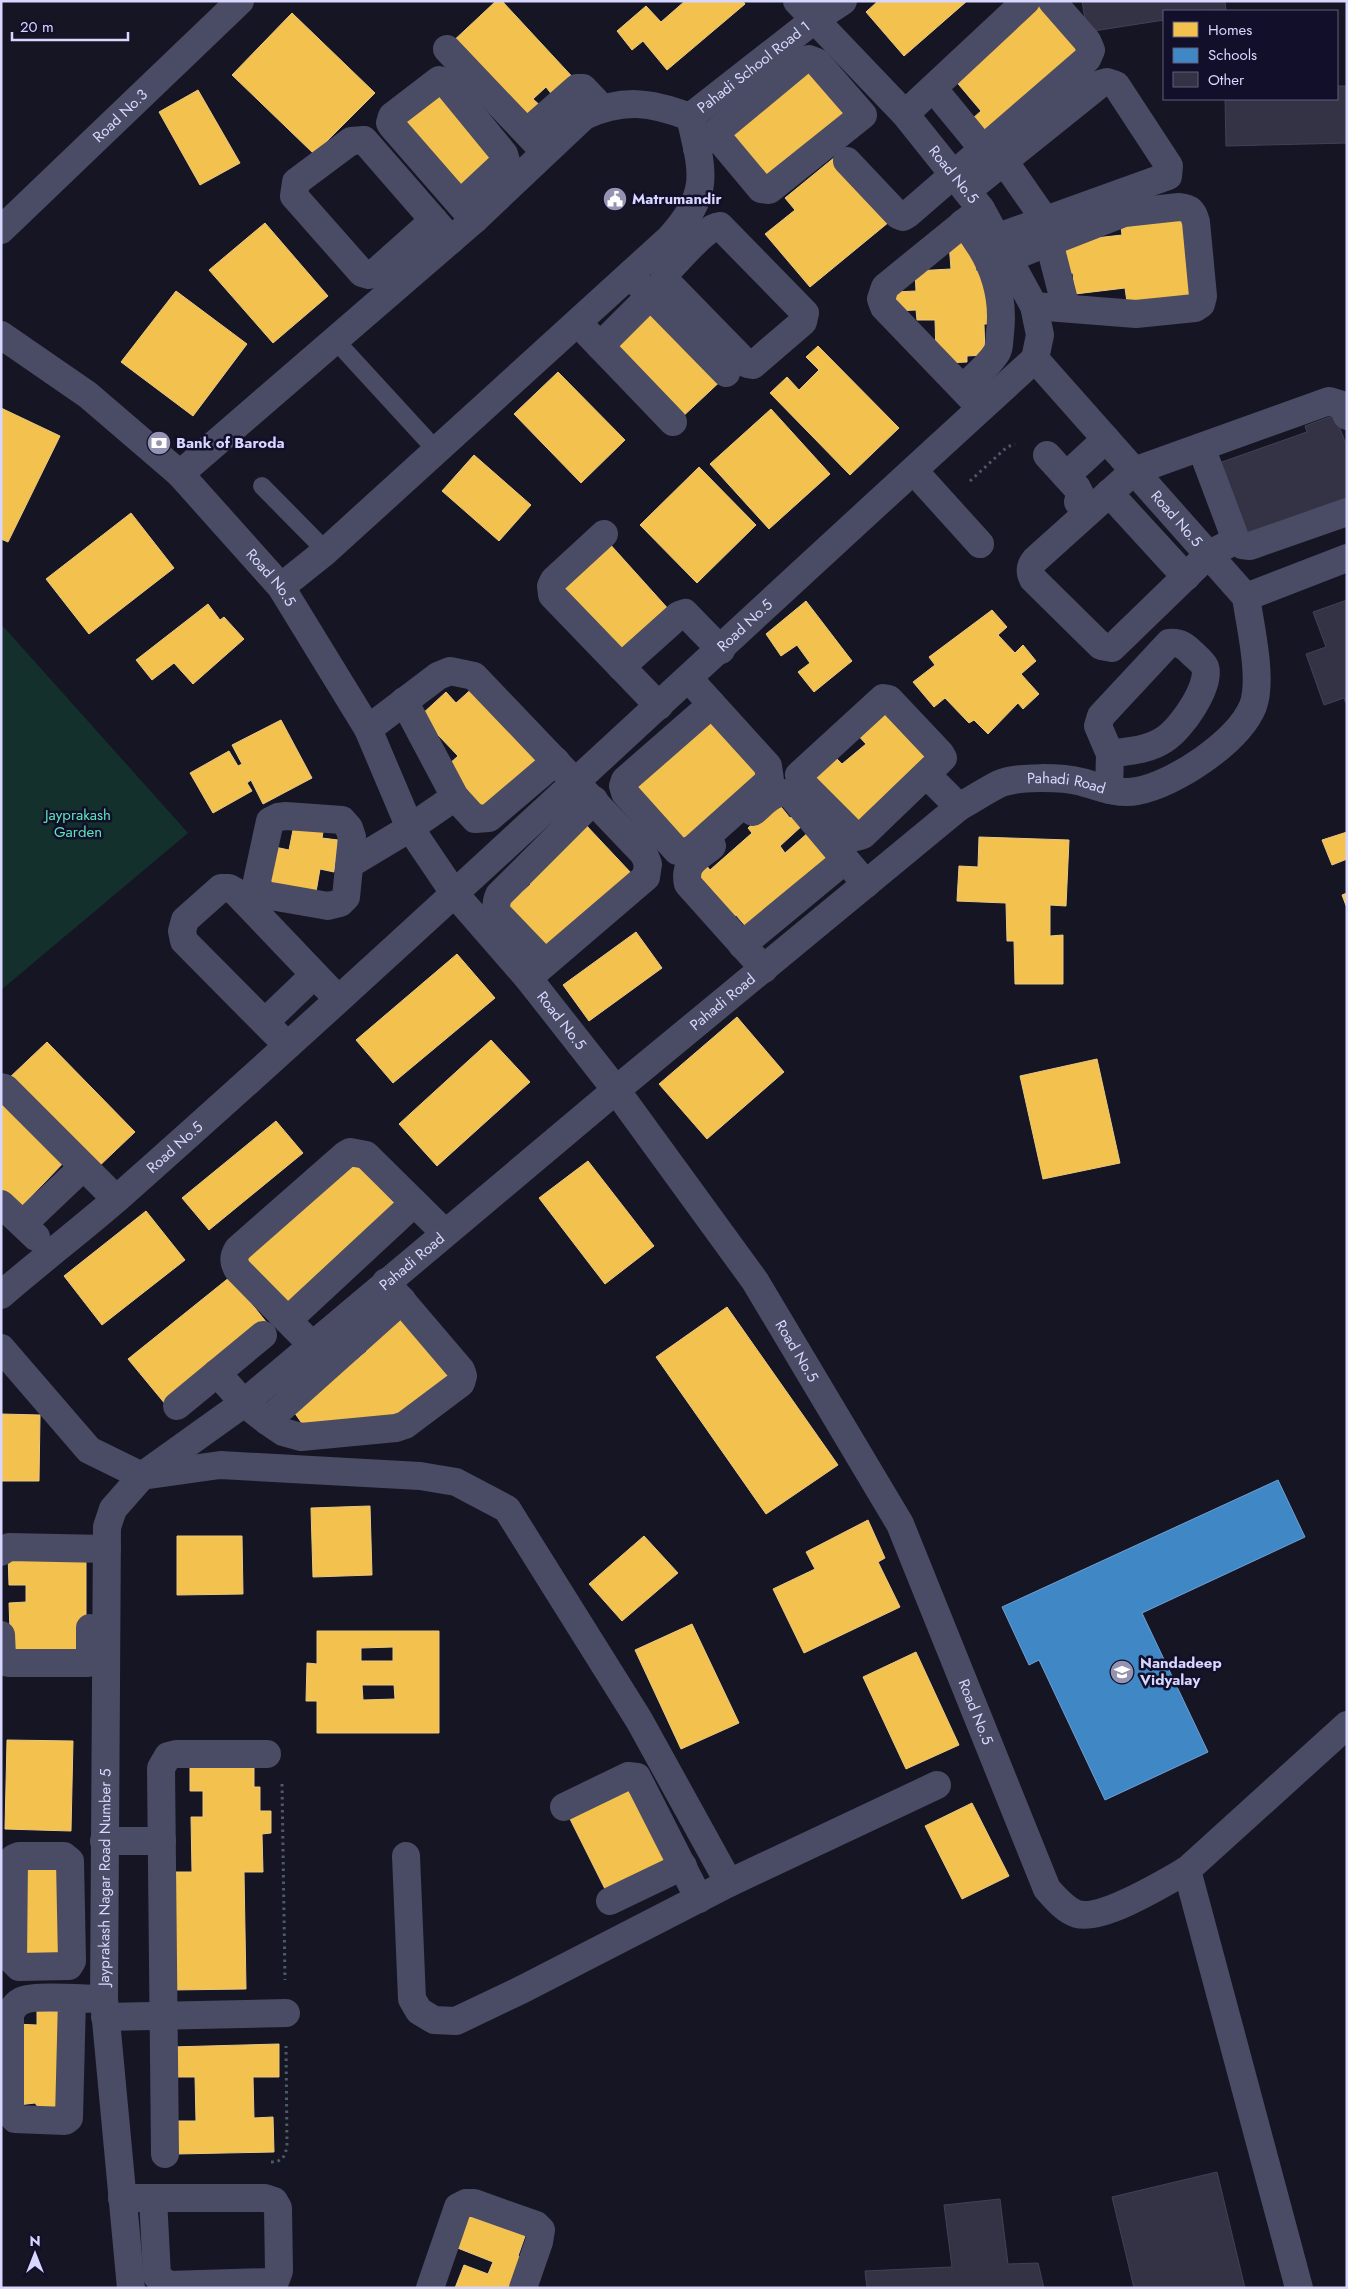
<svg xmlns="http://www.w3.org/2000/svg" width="1348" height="2289" font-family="Jost,sans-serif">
<rect width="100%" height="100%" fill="#161523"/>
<path fill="#13302d" d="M1 624 188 833 1 990Z"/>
<g fill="#f2c14e" stroke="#eac883" fill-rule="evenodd">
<path d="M496 1H502L578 83 557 101 546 87 533 99 543 108 523 125 449 45Z"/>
<path d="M685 1H743L745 4 667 70 643 41 632 50 617 31 646 6 661 22Z"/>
<path d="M878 1H967L904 56 866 12Z"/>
<path d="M1042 3 1083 50 986 135 972 119 981 111 954 79Z"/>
<path d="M292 13 375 93 314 154 232 75Z"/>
<path d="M809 65 852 113 769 187 725 139Z"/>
<path d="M440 83 503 158 458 196 395 121Z"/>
<path d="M198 90 240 163 200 185 159 112Z"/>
<path d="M835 157 889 222 810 287 765 234 795 210 785 198Z"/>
<path d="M1184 212 1195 301 1128 309 1125 288 1075 294 1073 273 1064 274 1060 242 1122 235 1120 219Z"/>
<path d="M265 223 328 296 273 343 209 270Z"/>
<path d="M975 242 976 271H984L992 324H984L985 355 967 356V362L946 363 936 354 935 320H917L916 310 896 311 895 292 916 291 915 271 951 269 949 243Z"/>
<path d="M176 291 247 344 193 416 121 362Z"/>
<path d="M654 302 726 376 679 420 608 346Z"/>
<path d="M818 346 899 428 850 475 770 393 787 377 799 390 819 370 806 357Z"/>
<path d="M558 372 625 440 581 483 514 414Z"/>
<path d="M1 408 60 436 8 542 1 539Z"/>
<path d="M771 409 830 474 769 529 710 464Z"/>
<path d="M474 455 531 505 499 541 442 491Z"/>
<path d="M699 467 756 525 697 583 640 525Z"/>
<path d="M131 513 174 568 89 634 46 579Z"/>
<path d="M608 542 671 612 621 657 557 589Z"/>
<path d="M806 601 852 661 814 692 798 672 810 663 797 645 781 656 766 634Z"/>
<path d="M208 604 220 620 224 617 244 639 193 684 174 663 152 680 136 660Z"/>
<path d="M992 610 1007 627 998 635 1015 653 1023 645 1036 661 1021 674 1039 694 1023 709 1018 703 988 734 974 720 969 723 945 698 934 707 913 682 935 665 929 657Z"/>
<path d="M476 685 543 758 481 815 448 765 458 756 420 716 446 692 456 703Z"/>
<path d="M885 705 933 754 852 829 808 782 835 757 842 764 866 744 855 732Z"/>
<path d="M716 715 766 771 681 846 632 789Z"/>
<path d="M281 720 312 778 263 804 251 780 247 783 252 791 213 813 190 773 229 751 238 766 242 764 232 745Z"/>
<path d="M777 802 790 818 795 814 804 824 780 846 785 853 810 831 832 856 748 929 736 915 729 920 691 878 706 865 710 870 752 833 748 828Z"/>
<path d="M295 820 324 826 322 838 338 840 334 872 320 869 316 892 263 884 270 846 289 850Z"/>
<path d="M584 823 632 874 546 952 504 908 531 884 524 877Z"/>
<path d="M1347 832V859L1332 865 1322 840Z"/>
<path d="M979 837 1069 840 1066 906 1050 905V936L1063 935V984H1015L1014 941H1007L1006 903 957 901 959 866 978 867Z"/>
<path d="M1347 893V908L1342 895Z"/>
<path d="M636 932 662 968 589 1021 563 985Z"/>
<path d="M457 954 495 998 393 1083 356 1040Z"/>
<path d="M737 1017 784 1072 707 1139 659 1084Z"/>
<path d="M491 1040 530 1082 437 1166 399 1124Z"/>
<path d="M47 1042 135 1132 94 1171 7 1080Z"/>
<path d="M1097 1059 1120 1163 1043 1179 1020 1076Z"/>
<path d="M1 1094 67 1159 18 1210 1 1193Z"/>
<path d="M276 1121 303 1153 209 1230 182 1198Z"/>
<path d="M352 1159 400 1209 292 1309 244 1259Z"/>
<path d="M588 1161 654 1246 605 1284 539 1198Z"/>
<path d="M146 1211 185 1260 102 1325 64 1276Z"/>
<path d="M230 1277 267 1323 166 1405 128 1359Z"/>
<path d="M727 1307 838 1465 766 1514 656 1357Z"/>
<path d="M398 1311 456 1376 386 1423 308 1432 294 1412 367 1351 361 1345Z"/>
<path d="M1 1414 40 1415 39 1481H1Z"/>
<path d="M370 1506 372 1575 313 1577 311 1508Z"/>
<path d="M868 1520 885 1558 878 1562 900 1607 804 1653 773 1589 815 1569 806 1552Z"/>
<path d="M177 1536H242L243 1594 177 1595Z"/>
<path d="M644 1536 678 1573 622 1621 589 1584Z"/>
<path d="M8 1553H86V1660L11 1659 9 1603 26 1602V1585H9Z"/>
<path d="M692 1624 739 1723 681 1749 635 1650Z"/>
<path d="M317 1631H439V1733H317V1701H306L307 1663 317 1664ZM393 1647V1661H361V1648ZM362 1685H394L395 1699 363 1700Z"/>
<path d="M916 1652 959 1745 906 1769 863 1677Z"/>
<path d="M7 1740 73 1741 71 1831 5 1829Z"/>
<path d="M190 1767H254V1787H260V1811H271V1833L262 1834 263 1872H244L246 1989 171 1990 176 1872H192L191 1817H203V1791H190Z"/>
<path d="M631 1782 672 1863 608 1895 567 1813Z"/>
<path d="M972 1803 1009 1876 962 1899 925 1826Z"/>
<path d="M18 1859H67L68 1963H17Z"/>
<path d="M37 2011H66L64 2110 44 2115 35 2103 18 2105 15 2024 37 2025Z"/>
<path d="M279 2044V2077H253L254 2118 273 2117 274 2152 176 2154 175 2121H196L195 2077H172L171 2047Z"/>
<path d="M467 2215 525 2236 518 2256 524 2258 513 2288H455L464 2265 488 2274 493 2262 455 2247Z"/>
</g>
<path fill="#3f88c5" stroke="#6da0d6" d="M1278 1480 1305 1537 1142 1613 1208 1752 1105 1800 1039 1660 1029 1665 1002 1607Z"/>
<g fill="#343345" stroke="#424057">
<path d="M1082 1H1225L1226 10 1164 11V20L1087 32Z"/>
<path d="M1337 86H1347V143L1226 146 1225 99H1337Z"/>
<path d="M1335 415 1347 447V504L1245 539 1219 463 1307 432 1305 426Z"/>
<path d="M1347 600V706L1344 698 1324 705 1306 654 1326 647 1313 612Z"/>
<path d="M1217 2172 1245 2288H1134L1112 2197Z"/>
<path d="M1000 2199 1008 2264 1038 2263 1044 2288H867L865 2271 952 2267 944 2205Z"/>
</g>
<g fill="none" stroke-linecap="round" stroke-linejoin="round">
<g stroke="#4a5c6a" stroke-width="3" stroke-dasharray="2.5 4" stroke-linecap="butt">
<path d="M970 481 1007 447 1015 444"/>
<path d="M282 1784 285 1980"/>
<path d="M271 2162C282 2162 285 2157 287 2146L286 2046"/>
</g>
<g stroke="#4a4b64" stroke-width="18">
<path d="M336 341 437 451"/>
<path d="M262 486 326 551"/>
</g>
<g stroke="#4a4b64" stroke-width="28">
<path id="s1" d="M797 1 905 114 981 209 1034 306 1040 335 1035 359 1246 597"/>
<path d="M447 49 545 152"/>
<path d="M933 88 983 149"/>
<path d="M905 114 1026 1"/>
<path id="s2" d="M690 117 814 20 843 1"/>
<path d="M527 132 577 88H583L602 108"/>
<path d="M697 148 803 60 809 59 817 62 863 115 769 190 761 189 715 134"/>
<path d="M847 161 898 215 903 217 908 214 1087 59 1091 50 1087 41 1052 1"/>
<path d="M1004 161 1045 220"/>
<path d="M968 190 1100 84 1107 82 1116 85 1169 166 1168 176 998 237"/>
<path d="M460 204 506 161 504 154 445 82 439 80 392 116 390 123 392 126 467 212 474 220"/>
<path d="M981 209 885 287 881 299 884 307 981 408"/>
<path d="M434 220 378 270 369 275 362 273 294 196 296 182 351 141 364 140 451 240"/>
<path d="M963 223C990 254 1005 292 1000 333 999 341 1000 349 995 355 987 367 973 378 963 388"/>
<path d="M720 226 805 313 803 322 753 365 747 364 664 279 665 273C678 262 704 227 720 226Z"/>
<path id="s3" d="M1 230 240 1"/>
<path d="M1049 242 1066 308"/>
<path d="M1009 258 1124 213 1179 207C1190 208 1193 211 1196 222L1203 296 1201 304 1195 308 1136 314 1034 306"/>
<path d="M630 275 726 373"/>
<path d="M578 323 673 422"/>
<path id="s4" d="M1 335 88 395 180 474 281 587 368 729 410 828 454 893 528 978 616 1090 755 1281 900 1524 1047 1889C1055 1898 1065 1910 1077 1914 1103 1921 1164 1883 1187 1870"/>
<path d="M600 346 651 295"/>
<path d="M1201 447 1236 540 1242 545 1250 546 1347 512"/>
<path d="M1047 455 1077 488 1080 494 1078 502"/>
<path d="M914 471 980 544"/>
<path d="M180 474 474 220 584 116C623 98 651 102 690 117"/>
<path d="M1066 476 1106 439"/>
<path d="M1109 493 1186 577"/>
<path d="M604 534 554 580 551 586 552 595 659 706"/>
<path d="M1236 540 1208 555 1112 648 1101 646 1033 579C1029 571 1030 566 1035 560L1134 471 1329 401 1342 405 1347 416"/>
<path d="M281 587 326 551 670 238C711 193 703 172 690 117"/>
<path d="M1246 597 1347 558"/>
<path d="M621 667 679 615 685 613 721 650"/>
<path d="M689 679 768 766 770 780 694 848 686 852 677 851 625 793 623 786 625 780 712 704"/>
<path d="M883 698 889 699 940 753 943 758 863 835 856 837 801 782 799 775Z"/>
<path d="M404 701 455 797 475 819 489 818 556 761"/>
<path d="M368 729 438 676 450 671 474 676 644 854 648 864 646 877 528 978"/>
<path d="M927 775 959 807"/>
<path d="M1109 790 1110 754 1098 726 1101 716 1169 643C1180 642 1185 646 1192 653 1196 657 1203 662 1205 667 1211 686 1181 729 1165 739 1149 750 1130 751 1110 754"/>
<path d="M753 812C764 803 774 789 790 794L866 884"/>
<path d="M286 816 342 820 349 828 352 837 346 897 340 903 328 906 265 895 259 889 257 881 270 821 278 817Z"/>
<path d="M712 846C698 858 683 863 688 884L764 969"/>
<path d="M350 864 410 828 455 797"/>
<path d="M742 945 845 860"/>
<path d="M545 963 498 914C495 907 496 902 499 895L594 800"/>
<path d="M265 1022 314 975"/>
<path d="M287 1045 184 941 182 931 185 920 221 888H229L236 892 338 999"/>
<path d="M1 1087 5 1088 116 1199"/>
<path d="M1 1204 36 1237"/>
<path d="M23 1224 83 1167"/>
<path id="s5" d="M1 1295C40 1261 81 1230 120 1196 429 922 729 637 1035 359"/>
<path d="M288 1320 414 1203"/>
<path d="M312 1345 238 1270C233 1262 233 1257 238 1249L345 1155 350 1152 366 1155 445 1233"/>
<path d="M1 1348 89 1450 142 1476 220 1465 420 1476 456 1482 507 1509 639 1720 729 1883"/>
<path d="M217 1373 244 1403 267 1421 283 1432 301 1437 396 1428 405 1425 461 1383 463 1376 461 1370 386 1282"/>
<path d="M177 1406 263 1335"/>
<path d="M267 1421 402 1300"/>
<path d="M1 1552 9 1547 107 1549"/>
<path d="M1 1635 2 1657 8 1663H87L90 1659V1628"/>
<path d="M564 1807 628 1776 637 1777 699 1899"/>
<path d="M104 1841H162"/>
<path d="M19 1856H64L70 1861 72 1961 69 1966 19 1967 13 1961 14 1858Z"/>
<path d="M406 1856 412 1999 419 2011 434 2020 456 2021 523 1989 729 1883 937 1785"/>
<path d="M610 1901 683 1866"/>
<path d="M72 1999 69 2118 65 2121 15 2119 10 2113V2013C14 2007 17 2002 24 2000 36 1995 88 1999 104 1999"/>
<path d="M105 2017 286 2013"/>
<path d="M165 2154 161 1768 168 1756 176 1754H267"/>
<path d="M122 2198H265L274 2201 278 2208 279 2271 276 2279 268 2282 168 2285 157 2276 153 2198"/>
<path id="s6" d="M131 2288 104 1999 107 1527 113 1509 142 1476 244 1403 616 1090 959 807C972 800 985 791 999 784 1017 776 1062 777 1082 782 1099 787 1119 795 1137 791 1175 784 1238 742 1253 706 1263 679 1250 625 1246 597"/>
<path d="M430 2288 458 2207 466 2203H474L536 2225 541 2230 539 2242 523 2288"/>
<path d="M1299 2288 1187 1870 1347 1725"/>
</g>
</g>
<defs>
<g id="civic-disc" transform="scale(1.25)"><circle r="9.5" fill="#9493b2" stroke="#110f29"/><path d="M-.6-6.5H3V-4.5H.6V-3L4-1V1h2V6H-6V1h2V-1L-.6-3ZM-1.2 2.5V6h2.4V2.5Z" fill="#fff"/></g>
<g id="bank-disc" transform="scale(1.25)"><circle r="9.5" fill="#9493b2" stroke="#110f29"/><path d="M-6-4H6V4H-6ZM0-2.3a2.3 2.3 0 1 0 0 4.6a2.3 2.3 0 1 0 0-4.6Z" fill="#fff"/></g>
<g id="school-disc" transform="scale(1.25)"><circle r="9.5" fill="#9493b2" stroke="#110f29"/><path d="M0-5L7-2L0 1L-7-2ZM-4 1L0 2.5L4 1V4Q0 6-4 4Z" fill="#fff"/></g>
</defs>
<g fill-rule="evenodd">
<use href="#civic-disc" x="615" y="199"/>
<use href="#bank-disc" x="159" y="443"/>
<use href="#school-disc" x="1122" y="1672"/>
</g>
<g text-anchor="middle" stroke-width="5" stroke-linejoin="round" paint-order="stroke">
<g font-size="15" fill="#d8d7ff" stroke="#110f29">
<text dy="5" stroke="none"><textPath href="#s2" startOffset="81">Pahadi School Road 1</textPath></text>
<text dy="5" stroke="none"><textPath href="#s3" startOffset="165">Road No.3</textPath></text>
<text dy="5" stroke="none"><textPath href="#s1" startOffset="234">Road No.5</textPath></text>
<text dy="5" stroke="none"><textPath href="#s1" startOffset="656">Road No.5</textPath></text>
<text dy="5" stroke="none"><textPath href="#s4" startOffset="365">Road No.5</textPath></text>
<text dy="5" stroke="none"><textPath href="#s5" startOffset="1001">Road No.5</textPath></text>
<text dy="5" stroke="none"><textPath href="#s6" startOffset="1996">Pahadi Road</textPath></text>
<text dy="5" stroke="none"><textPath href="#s6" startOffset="1575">Pahadi Road</textPath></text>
<text dy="5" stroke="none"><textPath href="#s4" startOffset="898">Road No.5</textPath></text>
<text dy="5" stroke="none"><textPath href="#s5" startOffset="228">Road No.5</textPath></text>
<text dy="5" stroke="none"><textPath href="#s6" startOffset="1170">Pahadi Road</textPath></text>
<text dy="5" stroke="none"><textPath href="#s4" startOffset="1304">Road No.5</textPath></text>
<text dy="5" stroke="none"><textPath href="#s4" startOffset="1708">Road No.5</textPath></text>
<text dy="5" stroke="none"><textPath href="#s6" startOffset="412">Jayprakash Nagar Road Number 5</textPath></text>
</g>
<g font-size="15" font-weight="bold" fill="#d8d7ff" stroke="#110f29" text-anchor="start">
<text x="632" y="204">Matrumandir</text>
<text x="176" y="448">Bank of Baroda</text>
<text x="1140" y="1668">Nandadeep<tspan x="1140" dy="17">Vidyalay</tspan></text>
</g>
<g font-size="15" fill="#5de6b7" stroke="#110f29">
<text x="78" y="820">Jayprakash<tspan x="78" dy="17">Garden</tspan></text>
</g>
</g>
<rect width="1348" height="2289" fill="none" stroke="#d8d7ff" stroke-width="5"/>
<rect x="1163" y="10" width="175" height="90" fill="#110f29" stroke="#615f7f"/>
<rect x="1173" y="22" width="25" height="15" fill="#f2c14e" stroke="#615f7f"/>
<text x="1208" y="35" font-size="15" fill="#d8d7ff">Homes</text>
<rect x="1173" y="48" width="25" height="15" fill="#3f88c5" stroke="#615f7f"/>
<text x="1208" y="60" font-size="15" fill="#d8d7ff">Schools</text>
<rect x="1173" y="72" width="25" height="15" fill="#343345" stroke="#615f7f"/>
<text x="1208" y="85" font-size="15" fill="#d8d7ff">Other</text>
<g transform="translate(35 2254)" stroke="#110f29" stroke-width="4" paint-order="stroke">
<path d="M0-4L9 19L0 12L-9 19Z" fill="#d8d7ff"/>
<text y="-8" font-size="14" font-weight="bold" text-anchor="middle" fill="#d8d7ff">N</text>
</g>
<path d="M12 32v8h116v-8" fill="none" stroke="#d8d7ff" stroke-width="2.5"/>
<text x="20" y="32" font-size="15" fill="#d8d7ff" stroke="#110f29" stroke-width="4" paint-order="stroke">20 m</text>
</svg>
